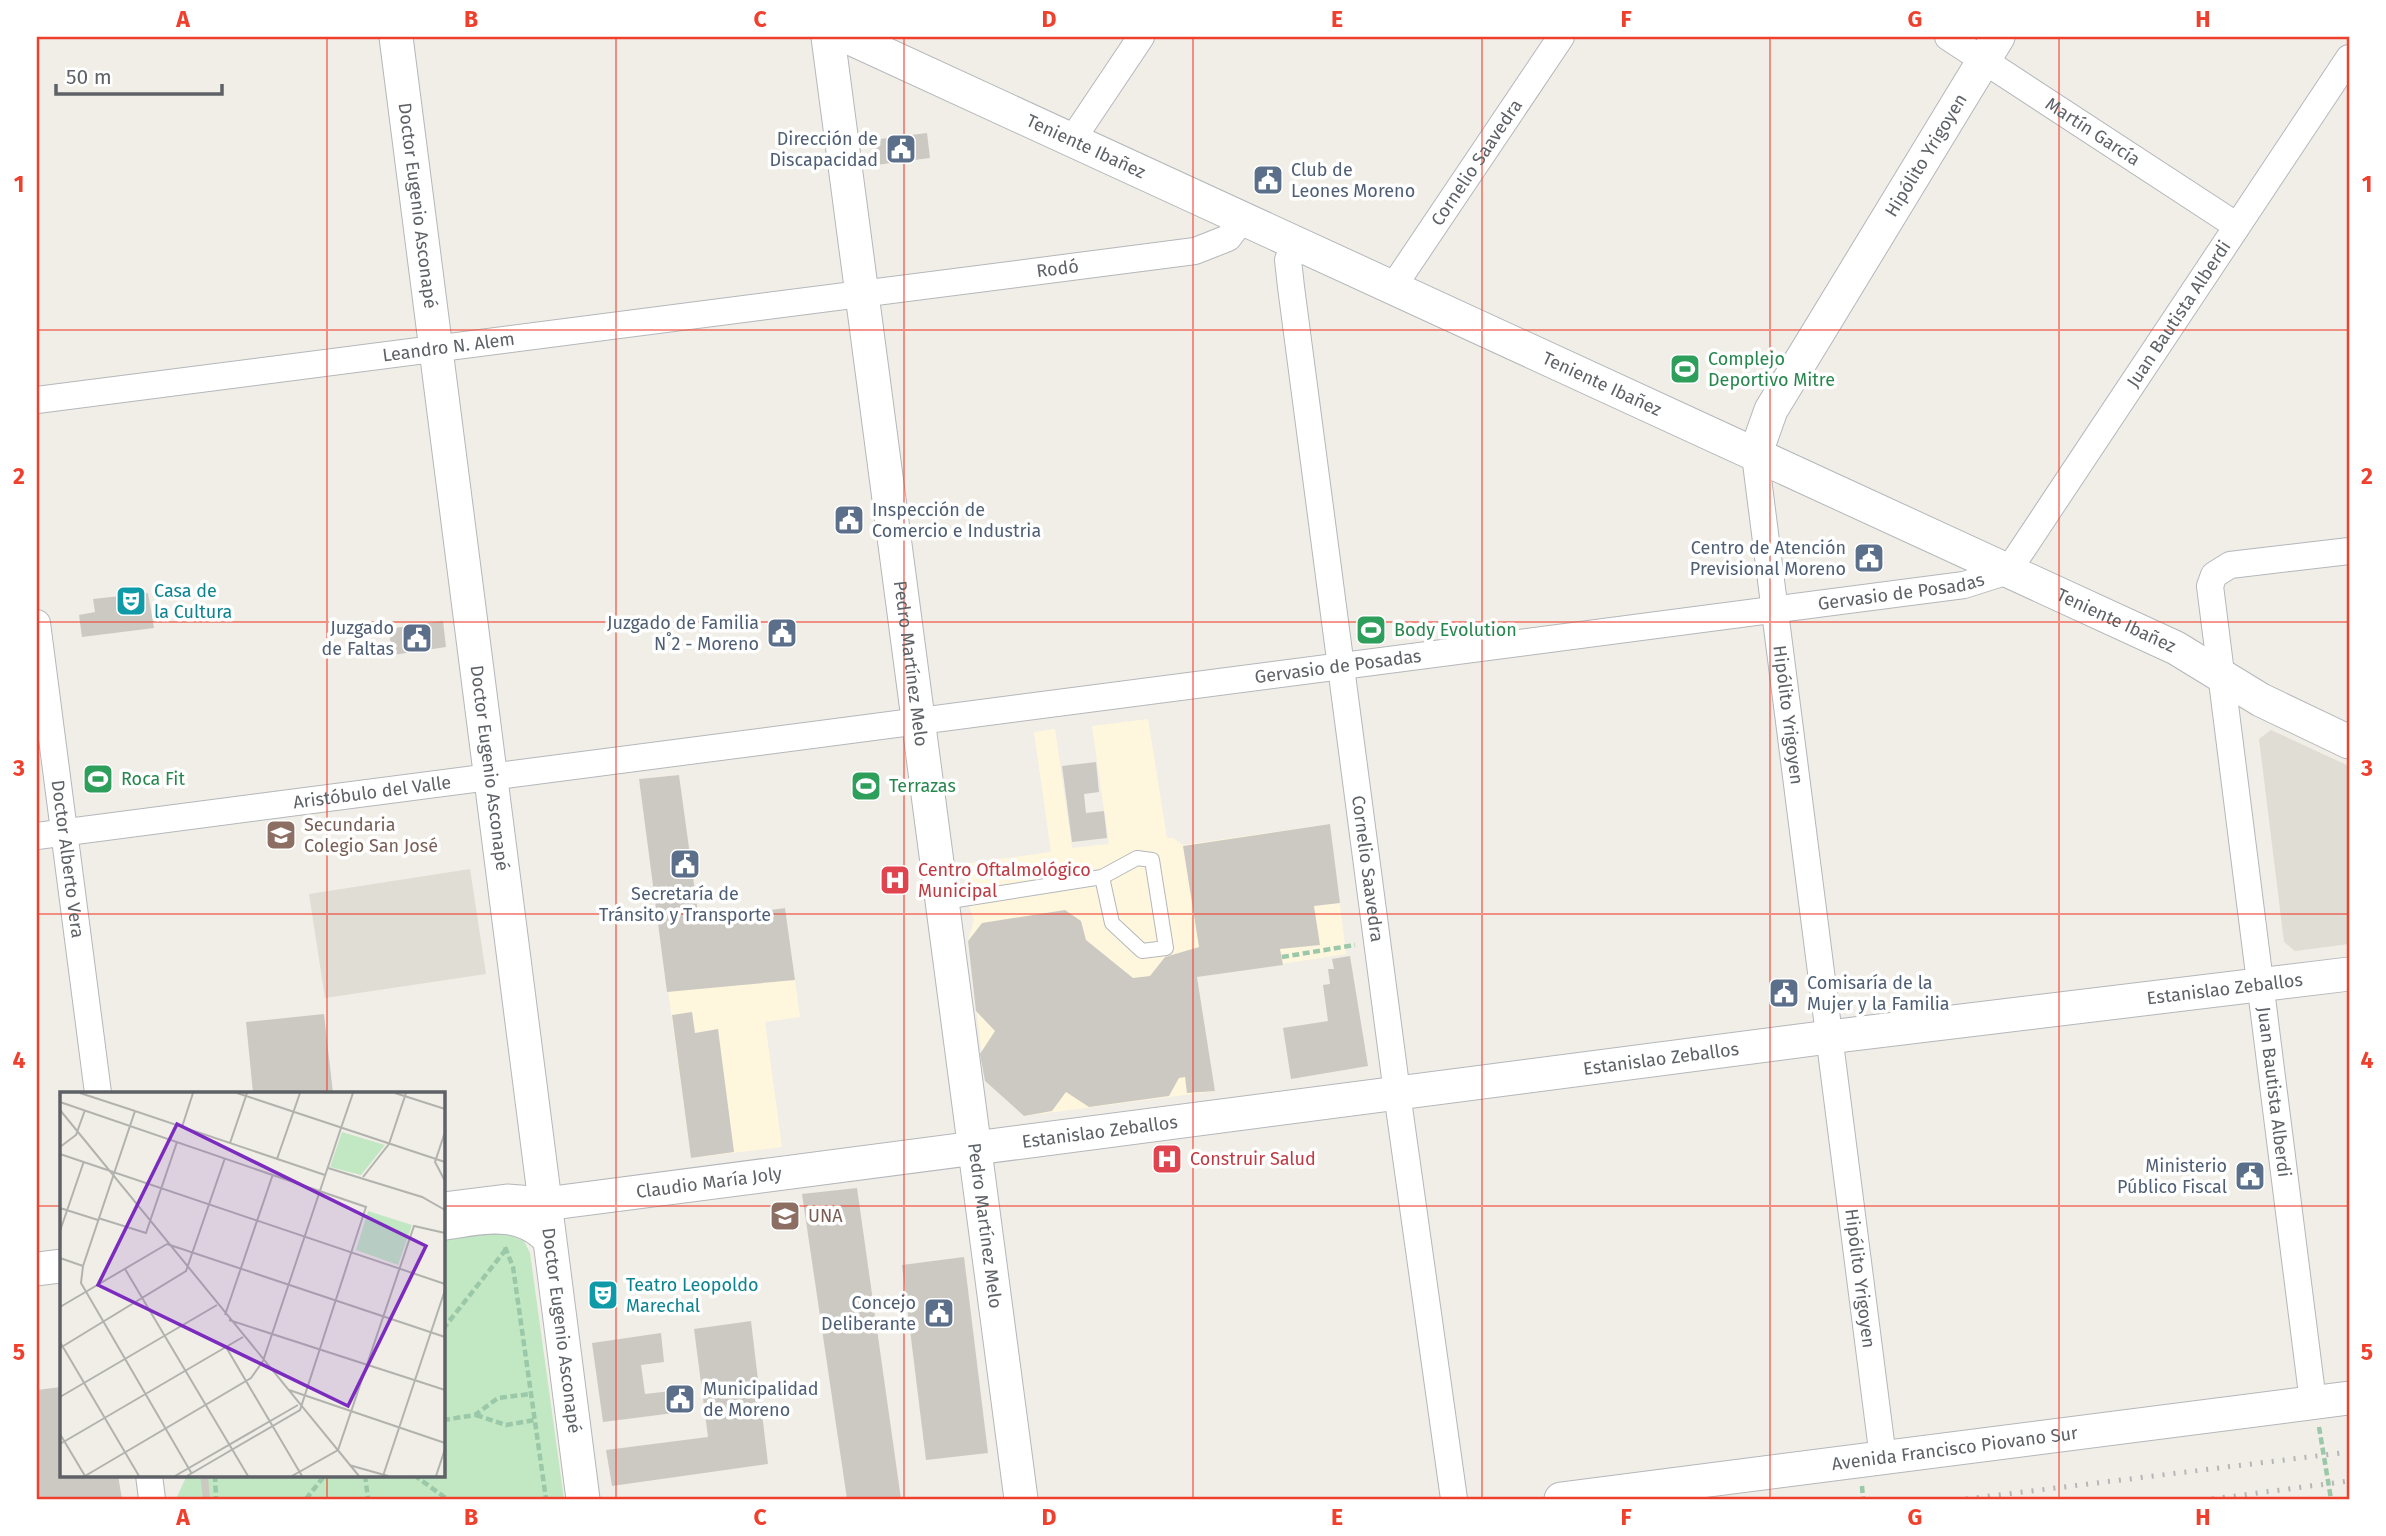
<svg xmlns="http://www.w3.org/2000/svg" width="2386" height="1536" font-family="'Fira Sans',sans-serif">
<rect width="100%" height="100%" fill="#f0eee6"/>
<g fill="#fff7dd">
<path d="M1148 719 1167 838H1173L1183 845 1330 824 1346 954 1197 977 1215 1091 1024 1116 985 1081 968 941 974 920 967 899 962 864 1051 852 1034 732 1055 729 1072 848 1109 844 1092 726Z"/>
<path d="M679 775 699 920 785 908 800 1017 765 1022 782 1147 691 1158 639 779Z"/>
</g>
<g fill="#e0ddd4">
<path d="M2271 730 2349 766V944L2295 951 2284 942 2259 739Z"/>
<path d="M470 869 486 974 325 998 309 894Z"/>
</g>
<path fill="#c2e8c3" d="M499 1231 524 1241 530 1253 564 1499H176L187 1475H443V1238Z"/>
<g fill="#ccc9c3">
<path d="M927 133 930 158 876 165 872 140Z"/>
<path d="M148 593 154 628 82 637 79 615 95 612 93 599Z"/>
<path d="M443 621 446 647 393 655 388 629Z"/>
<path d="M1096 762 1099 792 1084 794 1086 813 1104 811 1107 838 1072 842 1062 766Z"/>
<path d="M679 775 699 920 785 908 795 980 667 992 639 779Z"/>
<path d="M1330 824 1340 903 1314 906 1320 945 1280 949 1283 965 1197 977 1215 1091 1187 1093 1185 1077 1179 1078 1169 1096 1089 1107 1066 1092 1052 1111 1024 1116 985 1081 980 1054 995 1031 976 1011 968 941 982 923 1065 910 1081 921 1086 940 1133 978 1150 976 1165 957 1199 947 1183 846Z"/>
<path d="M1350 956 1368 1066 1291 1079 1283 1028 1328 1021 1323 985 1330 984 1328 969H1334L1332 959Z"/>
<path d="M692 1012 695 1033 718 1029 734 1152 691 1158 672 1015Z"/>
<path d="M324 1014 333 1093H253L246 1022Z"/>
<path d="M857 1188 901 1499H847L802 1194Z"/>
<path d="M964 1257 988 1453 926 1460 902 1265Z"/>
<path d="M751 1321 768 1464 612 1486 606 1450 708 1437 694 1329Z"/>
<path d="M661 1333 664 1362 641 1365 645 1394 671 1391 674 1413 603 1422 592 1343Z"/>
<path d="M61 1387V1475H118L122 1499H37V1390Z"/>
<path d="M200 1475H208L210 1499H203Z"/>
</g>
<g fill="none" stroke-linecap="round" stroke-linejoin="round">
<g stroke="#b4b7bb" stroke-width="16">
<path id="service" d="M944 902 1102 877 1112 923 1142 951 1166 948 1152 860 1137 858 1102 877"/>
</g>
<g stroke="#b4b7bb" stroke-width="28">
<g id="minor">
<path id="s1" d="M1948 37 2237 226"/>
<path d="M1072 140 1141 37"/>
<path id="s2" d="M1295 240 1288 260 1291 287 1397 1093 1454 1499"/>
<path id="s3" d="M1393 287 1561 37"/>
<path id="s4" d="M37 400 1195 251 1228 238 1244 217"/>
<path id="s5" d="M1755 455 1883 1458"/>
<path id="s6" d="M37 623 98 1093"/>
<path id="s7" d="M37 836 1964 585 2008 571 2349 58"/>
<path d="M443 1227C482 1221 523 1210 550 1246"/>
<path d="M2313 1402 2210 586 2214 575 2230 565 2349 551"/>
<path d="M149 1475 152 1499"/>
</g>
</g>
<g stroke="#b4b7bb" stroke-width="35">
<g id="tertiary">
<path id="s8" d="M396 37 583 1499"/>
<path id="s9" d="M828 37 1021 1499"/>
<path id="s10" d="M848 37 2176 648 2261 700 2349 742"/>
<path id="s11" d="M1755 455 1771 410 1998 37"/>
<path id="s12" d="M443 1209 507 1201 545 1204 1829 1037 2349 974"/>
<path d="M37 1269 61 1266"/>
<path id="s13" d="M1561 1499 2349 1398"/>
</g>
</g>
<g stroke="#9ac8a8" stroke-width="4.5" stroke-dasharray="7 3.5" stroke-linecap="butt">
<path d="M1282 957 1355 945"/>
<path d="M505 1247 513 1267 546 1499"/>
<path d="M443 1329 507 1248"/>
<path d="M476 1415 506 1425 535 1420"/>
<path d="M443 1420 475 1415 498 1398 530 1394"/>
<path d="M2319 1427 2331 1499"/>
<path d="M215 1475 216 1499"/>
<path d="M365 1475 368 1499"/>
<path d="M414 1475 447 1499"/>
<path d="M1862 1486 1863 1499"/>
<path d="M306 1499 325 1475"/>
</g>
<use href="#service" stroke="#fff" stroke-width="14"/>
<use href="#minor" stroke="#fff" stroke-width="26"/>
<use href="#tertiary" stroke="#fff" stroke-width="33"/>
<g stroke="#b5b6b7" stroke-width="5" stroke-dasharray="2 9" stroke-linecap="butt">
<path d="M1966 1499 2349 1452"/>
<path d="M2212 1499 2349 1481"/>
</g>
</g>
<path fill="none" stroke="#ef402e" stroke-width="2" stroke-opacity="0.55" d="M327 37V1093M616 37V1499M904 37V1499M1193 37V1499M1482 37V1499M1770 37V1499M2059 37V1499M37 330H2349M37 622H2349M37 914H2349M37 1206H61M443 1206H2349M327 1475V1499"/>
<defs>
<g id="civic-square" transform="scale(1.575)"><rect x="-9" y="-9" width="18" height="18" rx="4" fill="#5c6f8a" stroke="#fff"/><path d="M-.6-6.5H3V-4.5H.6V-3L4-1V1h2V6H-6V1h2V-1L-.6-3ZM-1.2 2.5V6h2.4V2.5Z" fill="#fff"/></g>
<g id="stadium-square" transform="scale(1.575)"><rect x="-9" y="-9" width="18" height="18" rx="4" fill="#2e9e5b" stroke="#fff"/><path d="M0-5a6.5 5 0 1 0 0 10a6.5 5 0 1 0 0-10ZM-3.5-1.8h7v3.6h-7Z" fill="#fff"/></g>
<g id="theatre-square" transform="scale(1.575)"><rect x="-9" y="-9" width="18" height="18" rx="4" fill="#0f9aa8" stroke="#fff"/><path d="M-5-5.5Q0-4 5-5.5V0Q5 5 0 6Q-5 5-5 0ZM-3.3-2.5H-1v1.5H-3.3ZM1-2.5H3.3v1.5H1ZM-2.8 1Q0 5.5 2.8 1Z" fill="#fff"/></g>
<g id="university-square" transform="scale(1.575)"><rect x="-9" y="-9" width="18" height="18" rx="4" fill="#8d6e63" stroke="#fff"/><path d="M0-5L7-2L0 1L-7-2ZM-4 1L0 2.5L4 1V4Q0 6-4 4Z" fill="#fff"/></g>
<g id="hospital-square" transform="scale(1.575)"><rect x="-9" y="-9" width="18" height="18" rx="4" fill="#e0444e" stroke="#fff"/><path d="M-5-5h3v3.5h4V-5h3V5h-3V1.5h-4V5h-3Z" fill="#fff"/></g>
</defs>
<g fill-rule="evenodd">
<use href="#civic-square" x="901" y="149"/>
<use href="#civic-square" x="1268" y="180"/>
<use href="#stadium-square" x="1685" y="369"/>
<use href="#civic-square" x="849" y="520"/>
<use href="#civic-square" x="1869" y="558"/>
<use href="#theatre-square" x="131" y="601"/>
<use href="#stadium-square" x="1371" y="630"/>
<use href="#civic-square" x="782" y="633"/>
<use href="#civic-square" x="417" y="638"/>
<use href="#stadium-square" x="98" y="779"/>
<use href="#stadium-square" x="866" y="786"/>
<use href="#university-square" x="281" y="835"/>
<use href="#civic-square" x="685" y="864"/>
<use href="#hospital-square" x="895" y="880"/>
<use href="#civic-square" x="1784" y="993"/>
<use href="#hospital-square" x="1167" y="1159"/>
<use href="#civic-square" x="2250" y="1176"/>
<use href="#university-square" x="785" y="1216"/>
<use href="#theatre-square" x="603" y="1295"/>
<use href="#civic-square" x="939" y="1313"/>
<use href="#civic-square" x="680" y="1399"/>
</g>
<g text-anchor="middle" stroke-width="7" stroke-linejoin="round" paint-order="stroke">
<g font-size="18" fill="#5e6267" stroke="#fff">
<text dy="6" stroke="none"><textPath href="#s1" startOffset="173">Martín García</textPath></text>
<text dy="6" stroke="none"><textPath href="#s10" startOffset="262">Teniente Ibañez</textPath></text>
<text dy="6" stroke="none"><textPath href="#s11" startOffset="346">Hipólito Yrigoyen</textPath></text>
<text dy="6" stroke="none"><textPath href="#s3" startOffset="150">Cornelio Saavedra</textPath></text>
<text dy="6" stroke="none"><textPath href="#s8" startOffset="170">Doctor Eugenio Asconapé</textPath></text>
<text dy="6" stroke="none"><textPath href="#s4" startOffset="1029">Rodó</textPath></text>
<text dy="6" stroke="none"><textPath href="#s7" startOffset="2298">Juan Bautista Alberdi</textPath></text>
<text dy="6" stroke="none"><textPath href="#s4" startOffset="415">Leandro N. Alem</textPath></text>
<text dy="6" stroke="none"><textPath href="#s10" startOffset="830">Teniente Ibañez</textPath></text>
<text dy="6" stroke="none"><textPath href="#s7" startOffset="1880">Gervasio de Posadas</textPath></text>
<text dy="6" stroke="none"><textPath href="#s10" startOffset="1396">Teniente Ibañez</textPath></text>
<text dy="6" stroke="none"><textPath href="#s9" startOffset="632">Pedro Martínez Melo</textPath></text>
<text dy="6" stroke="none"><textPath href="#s7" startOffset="1312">Gervasio de Posadas</textPath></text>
<text dy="6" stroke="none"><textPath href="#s5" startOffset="262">Hipólito Yrigoyen</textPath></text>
<text dy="6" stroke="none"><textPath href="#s8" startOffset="737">Doctor Eugenio Asconapé</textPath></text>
<text dy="6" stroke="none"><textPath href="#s7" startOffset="338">Aristóbulo del Valle</textPath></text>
<text dy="6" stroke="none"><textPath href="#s6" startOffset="238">Doctor Alberto Vera</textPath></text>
<text dy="6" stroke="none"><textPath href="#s2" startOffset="635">Cornelio Saavedra</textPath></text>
<text dy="6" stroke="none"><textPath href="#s12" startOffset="1796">Estanislao Zeballos</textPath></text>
<text dy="6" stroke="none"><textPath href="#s12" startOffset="1228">Estanislao Zeballos</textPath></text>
<text transform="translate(2274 1092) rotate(83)" y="6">Juan Bautista Alberdi</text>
<text dy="6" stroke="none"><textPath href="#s12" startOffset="662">Estanislao Zeballos</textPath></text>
<text dy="6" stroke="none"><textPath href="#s12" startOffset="268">Claudio María Joly</textPath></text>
<text dy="6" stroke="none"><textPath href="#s9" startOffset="1199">Pedro Martínez Melo</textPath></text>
<text dy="6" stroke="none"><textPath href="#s5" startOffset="830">Hipólito Yrigoyen</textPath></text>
<text dy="6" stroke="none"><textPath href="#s8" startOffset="1304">Doctor Eugenio Asconapé</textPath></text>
<text dy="6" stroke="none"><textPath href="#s13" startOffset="397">Avenida Francisco Piovano Sur</textPath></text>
</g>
<g font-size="18" fill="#4e5e75" stroke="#fff" text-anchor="end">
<text x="878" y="145">Dirección de<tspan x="878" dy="21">Discapacidad</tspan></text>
<text x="1291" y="176" text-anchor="start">Club de<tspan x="1291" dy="21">Leones Moreno</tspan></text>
<text x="872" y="516" text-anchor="start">Inspección de<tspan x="872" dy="21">Comercio e Industria</tspan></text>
<text x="1846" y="554">Centro de Atención<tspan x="1846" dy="21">Previsional Moreno</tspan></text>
<text x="759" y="629">Juzgado de Familia<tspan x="759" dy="21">N˚2 - Moreno</tspan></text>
<text x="394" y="634">Juzgado<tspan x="394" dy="21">de Faltas</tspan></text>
<text x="685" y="900" text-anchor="middle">Secretaría de<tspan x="685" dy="21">Tránsito y Transporte</tspan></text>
<text x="1807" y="989" text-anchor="start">Comisaría de la<tspan x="1807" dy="21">Mujer y la Familia</tspan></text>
<text x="2227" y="1172">Ministerio<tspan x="2227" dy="21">Público Fiscal</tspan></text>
<text x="916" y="1309">Concejo<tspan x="916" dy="21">Deliberante</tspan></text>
<text x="703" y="1395" text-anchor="start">Municipalidad<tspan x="703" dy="21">de Moreno</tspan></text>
</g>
<g font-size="18" fill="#27864d" stroke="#fff" text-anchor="start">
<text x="1708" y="365">Complejo<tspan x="1708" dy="21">Deportivo Mitre</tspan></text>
<text x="1394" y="636">Body Evolution</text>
<text x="121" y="785">Roca Fit</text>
<text x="889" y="792">Terrazas</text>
</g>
<g font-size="18" fill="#0d838f" stroke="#fff" text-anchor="start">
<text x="154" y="597">Casa de<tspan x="154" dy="21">la Cultura</tspan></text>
<text x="626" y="1291">Teatro Leopoldo<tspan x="626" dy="21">Marechal</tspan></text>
</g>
<g font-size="18" fill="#785e54" stroke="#fff" text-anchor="start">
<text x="304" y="831">Secundaria<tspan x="304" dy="21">Colegio San José</tspan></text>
<text x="808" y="1222">UNA</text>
</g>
<g font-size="18" fill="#be3a42" stroke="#fff" text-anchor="start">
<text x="918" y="876">Centro Oftalmológico<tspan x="918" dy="21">Municipal</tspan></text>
<text x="1190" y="1165">Construir Salud</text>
</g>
</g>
<g transform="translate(60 1092)">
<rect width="385" height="385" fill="#f0eee6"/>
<path d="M282 40 325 53 301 83 270 75ZM308 119 352 133 338 173 296 158Z" fill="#c2e8c3"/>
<path fill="none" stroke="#b2b2af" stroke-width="2" d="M20 1 75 19M177 1 385 70M335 1 385 17M0 10 306 115 240 318 127 384M0 18 299 384M122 35 133 1M281 36 293 1M385 40 375 70 385 89M170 51 187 1M329 52 346 1M0 55 16 43 25 18M0 62 385 192M217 67 240 1M268 76 362 105 385 118M303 85 329 52M0 116 38 128M38 126 86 141 117 50M0 139 24 69M107 152 385 245M0 166 23 174M65 177 188 384M0 215 107 152M165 223 213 82M169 228 385 298M0 250 79 384M166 255 242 384M0 256 126 179 165 66M229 298 385 351M0 305 157 213M0 342 25 384M0 352 183 245M289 373 328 384M132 382 21 191 23 174 75 19 265 83M25 384 191 286 203 269 281 36M115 384 238 313M232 384 278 358 354 134 385 141M323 384 385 198M376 384 385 357"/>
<path fill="#7b2cbf" fill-opacity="0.15" stroke="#7b2cbf" stroke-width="3.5" d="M117 32 366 154 288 314 38 193Z"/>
<rect width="385" height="385" fill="none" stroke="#5e6267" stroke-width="3.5"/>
</g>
<rect width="2386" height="1536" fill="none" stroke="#ffffff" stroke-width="77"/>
<path d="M56 84v10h166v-10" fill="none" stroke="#5e6267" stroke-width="3.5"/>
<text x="66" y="84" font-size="21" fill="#5e6267" stroke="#ffffff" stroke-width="5" paint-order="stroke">50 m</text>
<rect x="38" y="38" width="2310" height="1460" fill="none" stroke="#ef402e" stroke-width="2.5"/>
<g font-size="23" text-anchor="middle" font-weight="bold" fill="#ef402e">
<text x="183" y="27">A</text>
<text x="471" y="27">B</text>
<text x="760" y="27">C</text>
<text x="1049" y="27">D</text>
<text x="1337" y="27">E</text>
<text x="1626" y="27">F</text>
<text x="1915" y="27">G</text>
<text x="2203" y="27">H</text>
<text x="19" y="192">1</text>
<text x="2367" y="192">1</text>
<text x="19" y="484">2</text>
<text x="2367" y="484">2</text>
<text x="19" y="776">3</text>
<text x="2367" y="776">3</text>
<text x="19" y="1068">4</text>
<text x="2367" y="1068">4</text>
<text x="19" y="1360">5</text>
<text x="2367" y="1360">5</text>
<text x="183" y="1525">A</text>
<text x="471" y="1525">B</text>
<text x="760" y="1525">C</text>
<text x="1049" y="1525">D</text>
<text x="1337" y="1525">E</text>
<text x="1626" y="1525">F</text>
<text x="1915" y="1525">G</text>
<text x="2203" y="1525">H</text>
</g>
</svg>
